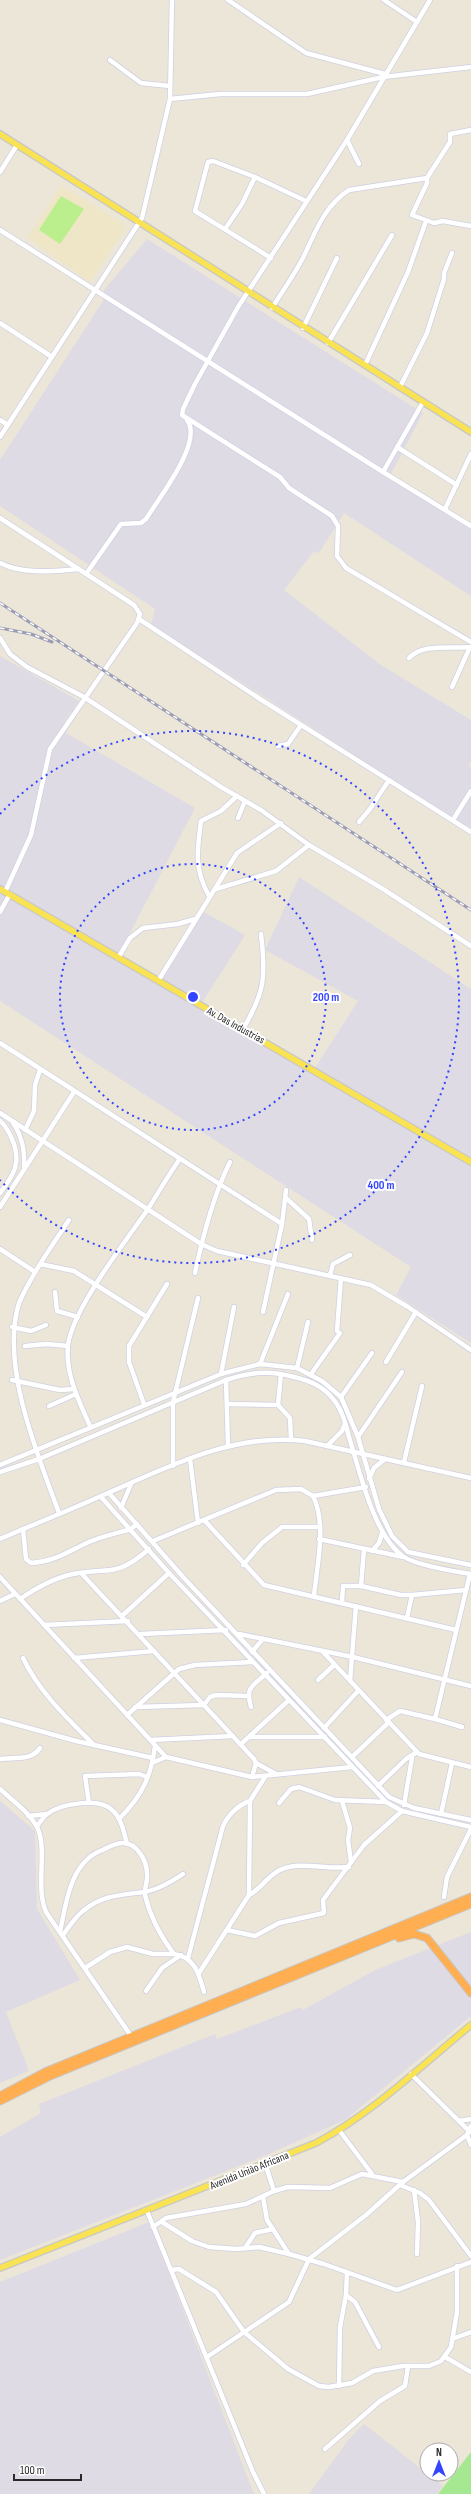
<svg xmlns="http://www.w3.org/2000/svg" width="471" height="2494" font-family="'Sofia Sans Condensed',sans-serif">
<rect width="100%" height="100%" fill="#ece6d9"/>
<g fill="#dedbe4">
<path d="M147 239 423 413 389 478 471 528V596L344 513 319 553 314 551 284 590 381 665 471 720V760L469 766 471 768V830L151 624 155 609 0 506V460L103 301 104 290Z"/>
<path d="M0 656 79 701 64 722 68 726 66 733 195 808 117 958 158 982 202 911 245 935 200 1006 313 1071 358 1001 265 950 299 877 471 989V1343L396 1295 411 1267 0 1001Z"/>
<path d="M0 1801 35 1831 37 1909 80 1980 6 2012 29 2071 0 2083Z"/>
<path d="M471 1932V2016L345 2120 264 2156 0 2260V2137L41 2113 39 2104 215 2034 217 2039 301 2007 303 2010 375 1970Z"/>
<path d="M149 2222 254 2494H0V2282Z"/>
<path d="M364 2424 443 2486 437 2494H309L349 2439Z"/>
</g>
<path fill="#efe6c7" d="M61 185 127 226 90 282 27 238Z"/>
<path fill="#a6e792" d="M471 2452V2494H438Z"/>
<path fill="#bbef8d" d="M61 196 84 209 60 244 39 230Z"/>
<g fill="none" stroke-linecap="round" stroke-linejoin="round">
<g stroke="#cfd0e3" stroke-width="6">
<g id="minor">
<path d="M228 0 306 53 385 74"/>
<path d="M384 0 417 22"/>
<path d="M430 0 347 140 238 307 195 384 183 409 182 415 280 477 289 488 332 516 338 526 337 556 346 568 471 642"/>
<path d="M110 60 141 83 170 86"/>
<path d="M170 99 220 94H307L383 77 471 67"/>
<path d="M471 130 450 134V142L427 178V183L412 215 434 223 443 221 471 226"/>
<path d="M347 140 359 164"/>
<path d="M0 172 17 145"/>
<path d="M225 229 242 204 255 177"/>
<path d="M0 230 383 472"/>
<path d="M271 258 195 211 208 162 213 161 255 177 306 201"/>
<path d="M272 308C282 292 294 275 303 258 315 233 324 206 349 190L427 178"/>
<path d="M0 323 52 357"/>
<path d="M303 328 337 258"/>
<path d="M328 343 392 235"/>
<path d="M365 365 408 272 426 221"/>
<path d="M400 387 427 333 444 279V273L452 253"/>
<path d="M423 402 383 472 471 526"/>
<path d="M0 420 8 425"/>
<path d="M0 437 142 218 170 99 172 0"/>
<path d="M397 447 457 485"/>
<path d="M445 509 471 454"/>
<path d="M0 518 134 605 140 614 137 623 50 749 31 835 5 892"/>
<path d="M0 563C24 575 53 571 79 569"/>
<path d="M86 574 121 524 141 523 146 519C158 499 204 442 187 420"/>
<path d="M139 619 260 699 471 832"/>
<path d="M0 638 10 654 27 667 84 697 221 787 261 810 309 845 383 889 471 946"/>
<path d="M409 658C423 643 452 649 471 647"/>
<path d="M452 687 470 647"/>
<path d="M278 746 288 744 301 725"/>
<path d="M238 818 245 801"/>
<path d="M453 820 471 791"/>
<path d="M359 822 370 809 389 780"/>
<path d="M216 889 276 871 309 845"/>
<path d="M209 896C194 869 197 851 201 821L221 811 237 796"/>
<path d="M0 912 10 894"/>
<path d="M118 958 130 938 143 928 178 924 195 919"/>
<path d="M158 981 237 853 281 823"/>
<path d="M243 1029C265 992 266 976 261 934"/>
<path d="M0 1043 282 1224"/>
<path d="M0 1113 201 1244 217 1251 371 1285 408 1307 471 1350"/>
<path d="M0 1121C6 1126 9 1132 12 1139 22 1162 14 1175 0 1193"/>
<path d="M13 1123C22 1136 25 1151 24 1167"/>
<path d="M25 1130 34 1111 35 1085 40 1070"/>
<path d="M286 1198 309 1219 312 1240"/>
<path d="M0 1207 74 1092"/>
<path d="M0 1249 35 1272"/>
<path d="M40 1264 74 1271 147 1317"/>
<path d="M195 1273C203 1235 213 1196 230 1162"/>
<path d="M330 1275 333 1264 350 1255"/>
<path d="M55 1292 57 1311 78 1317"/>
<path d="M263 1312 282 1224 286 1190"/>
<path d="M12 1327 31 1331 46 1325"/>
<path d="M337 1331 341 1278"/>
<path d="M25 1346 46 1344 68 1346"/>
<path d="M386 1362 416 1312"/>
<path d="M260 1364 288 1294"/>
<path d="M297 1368 308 1322"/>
<path d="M221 1374 234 1307"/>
<path d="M311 1374 340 1333"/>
<path d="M12 1380 60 1390 74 1389"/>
<path d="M226 1380 228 1445"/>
<path d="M341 1397 372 1353"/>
<path d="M144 1404 129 1362V1346L167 1284"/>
<path d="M227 1404 278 1405 290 1418 291 1439"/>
<path d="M278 1405 281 1374"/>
<path d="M49 1406 76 1394"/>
<path d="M90 1426C79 1401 65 1374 68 1345 73 1308 126 1241 148 1209 158 1193 168 1176 179 1160"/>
<path d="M358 1437 402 1372"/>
<path d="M327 1446 342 1431 345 1423"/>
<path d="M190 1459 198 1523"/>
<path d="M404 1462 422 1386"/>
<path d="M0 1465 221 1374 260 1364 297 1368 322 1381 341 1397 358 1437 379 1509 392 1536 408 1552 471 1565"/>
<path d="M173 1466V1402L198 1298"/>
<path d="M0 1472 39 1459 226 1380C250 1372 269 1370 294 1377 308 1380 324 1387 333 1399 342 1409 346 1425 349 1437 360 1472 374 1537 404 1557 418 1566 454 1571 471 1574"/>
<path d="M369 1479 374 1468 385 1459"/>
<path d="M109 1493 184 1578 389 1797 414 1808 471 1820"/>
<path d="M313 1496 366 1487"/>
<path d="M101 1497 169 1573 386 1802 402 1811 471 1827"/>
<path d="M121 1508 131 1484"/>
<path d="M59 1513C37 1453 0 1365 19 1303 32 1274 51 1247 69 1220"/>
<path d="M205 1521 264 1585 456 1630"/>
<path d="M23 1529 26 1559 31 1563C54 1562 69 1551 89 1542 103 1536 118 1533 131 1529L137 1524"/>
<path d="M0 1539C34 1524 68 1511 101 1496 166 1468 233 1432 305 1441L471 1478"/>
<path d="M319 1539 403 1557"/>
<path d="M153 1541 276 1490 301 1489 313 1496C327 1524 317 1565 314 1596"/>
<path d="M372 1551 379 1543 382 1533"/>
<path d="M243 1565 262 1543 282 1527H319"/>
<path d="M82 1574 254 1759 256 1763 252 1777"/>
<path d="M0 1577 166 1757 252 1777 352 1767"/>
<path d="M361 1586 401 1595H412"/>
<path d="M20 1599C36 1588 54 1578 73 1574 110 1567 116 1578 149 1549"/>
<path d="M0 1601 15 1594"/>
<path d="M342 1602 343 1586H361L364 1549"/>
<path d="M123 1615 169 1573"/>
<path d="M407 1618 412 1595 466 1590"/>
<path d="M44 1625 128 1621"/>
<path d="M141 1634 226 1630"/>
<path d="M239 1634 353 1657 471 1686"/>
<path d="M252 1652 263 1639"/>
<path d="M323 1652 419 1754 471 1767"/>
<path d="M23 1658C39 1692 68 1719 94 1745"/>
<path d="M74 1658 154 1651"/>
<path d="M318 1680 334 1665"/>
<path d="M350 1681 356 1606"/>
<path d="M135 1707 204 1705 210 1697 216 1695 248 1696"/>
<path d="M251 1707C245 1686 253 1686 267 1673"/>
<path d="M127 1715 179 1669 195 1665 253 1662"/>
<path d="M435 1719 462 1727"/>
<path d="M0 1720 76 1741 153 1758"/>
<path d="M386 1720 400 1711 435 1719 470 1574"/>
<path d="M324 1728 358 1691"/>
<path d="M249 1737H325"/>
<path d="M150 1740 233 1736"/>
<path d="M241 1744 289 1700"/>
<path d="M352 1757 389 1722"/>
<path d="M0 1759C14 1757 32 1761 40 1748"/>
<path d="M152 1763 166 1757"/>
<path d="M256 1763 276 1774"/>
<path d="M378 1786 406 1759 417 1752"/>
<path d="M0 1789C12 1800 29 1812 37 1827 48 1849 35 1886 46 1912L131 2036"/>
<path d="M342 1801 350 1828 348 1840 351 1862"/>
<path d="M89 1803 85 1776 139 1774 147 1777"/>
<path d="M279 1803 291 1789 299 1787 335 1800 386 1802"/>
<path d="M404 1805 412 1758"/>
<path d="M441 1814 452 1763"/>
<path d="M28 1816 47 1814"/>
<path d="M119 1819C141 1797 151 1778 155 1746"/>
<path d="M37 1826C40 1823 43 1817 47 1814 60 1804 99 1797 112 1810 121 1817 124 1832 127 1844"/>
<path d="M249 1895C261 1889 267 1877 278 1871 298 1860 326 1870 349 1867"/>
<path d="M444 1897 447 1877 471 1829"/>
<path d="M227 1930 255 1936 279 1923 324 1913 323 1900 364 1845 402 1811"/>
<path d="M60 1932C66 1903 70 1864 100 1851 107 1848 115 1843 123 1843 137 1843 147 1861 147 1874 148 1881 144 1888 145 1895 150 1916 161 1937 174 1954 195 1957 199 1974 204 1992"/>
<path d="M63 1935C69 1927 75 1917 83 1911 102 1895 121 1895 144 1892 158 1890 171 1882 183 1874"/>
<path d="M188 1958 223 1826C228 1815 238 1805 250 1801"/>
<path d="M85 1968 110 1952 127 1947 153 1954H174"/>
<path d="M199 1973 249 1895 250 1801 265 1777"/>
<path d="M146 1991 162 1968 181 1955"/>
<path d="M411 2074 470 2132"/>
<path d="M459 2121 471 2119"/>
<path d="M339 2130 372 2174"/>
<path d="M467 2135 471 2145"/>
<path d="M265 2163 274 2191"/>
<path d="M400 2185 420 2193 429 2200 471 2256"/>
<path d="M414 2190 418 2222 417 2254"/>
<path d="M263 2197 267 2220 289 2254"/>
<path d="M147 2211 253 2472 264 2494"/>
<path d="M162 2222 192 2241 209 2247 236 2249 259 2247 289 2254 324 2264 397 2290 471 2262"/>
<path d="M153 2227 166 2218 246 2204 274 2191 288 2187 330 2188 362 2174 403 2182"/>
<path d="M245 2248 255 2233 273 2229"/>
<path d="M171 2270 179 2269 216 2292 244 2332 288 2369 319 2386 329 2387 352 2383 373 2371 403 2366H429L441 2361 451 2347 457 2312V2266"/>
<path d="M346 2295 355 2302 379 2347"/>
<path d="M452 2339 471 2332"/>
<path d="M207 2357 289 2302 309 2259 366 2215 403 2182 467 2135 471 2126"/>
<path d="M445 2357 471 2372"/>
<path d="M339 2386 340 2327 346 2295 347 2272"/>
<path d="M325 2449 380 2401 405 2386 408 2366"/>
</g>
</g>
<g stroke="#c7c7c7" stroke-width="8">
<g id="major">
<path d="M0 134 471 432"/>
<path d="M0 889 471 1162"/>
<path d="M0 2268 316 2143C373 2113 422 2065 471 2025"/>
</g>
</g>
<g stroke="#c7c7c7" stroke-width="9">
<g id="highway">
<path d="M399 1938 414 1934 427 1938 471 1993"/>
<path d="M0 2096 45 2072 471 1897"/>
<path d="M0 2101 50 2076 471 1904"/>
</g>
</g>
<use href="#minor" stroke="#fff" stroke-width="4.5"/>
<use href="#major" stroke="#f9e352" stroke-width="5.5"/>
<use href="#highway" stroke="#ffaf52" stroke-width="7"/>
<g stroke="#9c9db5" stroke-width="3">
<g id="rail">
<path d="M0 603 471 910"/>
<path d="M0 628 31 634 52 642"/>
</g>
</g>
<use href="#rail" stroke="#fff" stroke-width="1.5" stroke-dasharray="4.5" stroke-linecap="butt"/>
</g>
<g fill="none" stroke="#3445ff" stroke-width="2" stroke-dasharray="2 4">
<circle cx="193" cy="997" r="133"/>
<path d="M0 814A266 266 0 1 1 0 1180"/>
</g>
<g text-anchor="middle" stroke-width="4" stroke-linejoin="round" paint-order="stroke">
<g font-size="11" fill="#292929" stroke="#fff">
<text transform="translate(236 1025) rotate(29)" y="4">Av. Das Industrias</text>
<text transform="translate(249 2170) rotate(-22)" y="4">Avenida União Africana</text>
</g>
</g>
<circle cx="193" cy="997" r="6" fill="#3445ff" stroke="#fff" stroke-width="2"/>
<g font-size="12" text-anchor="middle" font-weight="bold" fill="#3445ff" stroke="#fff" stroke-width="4" stroke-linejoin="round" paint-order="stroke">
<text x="326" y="1001">200 m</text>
<text x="381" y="1189">400 m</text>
</g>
<g transform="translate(439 2462)"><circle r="19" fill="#ffffff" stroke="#a9a9a9"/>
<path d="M0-3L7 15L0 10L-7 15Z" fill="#3445ff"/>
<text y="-6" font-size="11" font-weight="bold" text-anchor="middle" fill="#292929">N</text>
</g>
<path d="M14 2474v6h67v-6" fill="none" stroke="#292929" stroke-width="2"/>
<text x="20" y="2474" font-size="12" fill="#292929" stroke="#ffffff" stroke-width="3" paint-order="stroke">100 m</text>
</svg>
